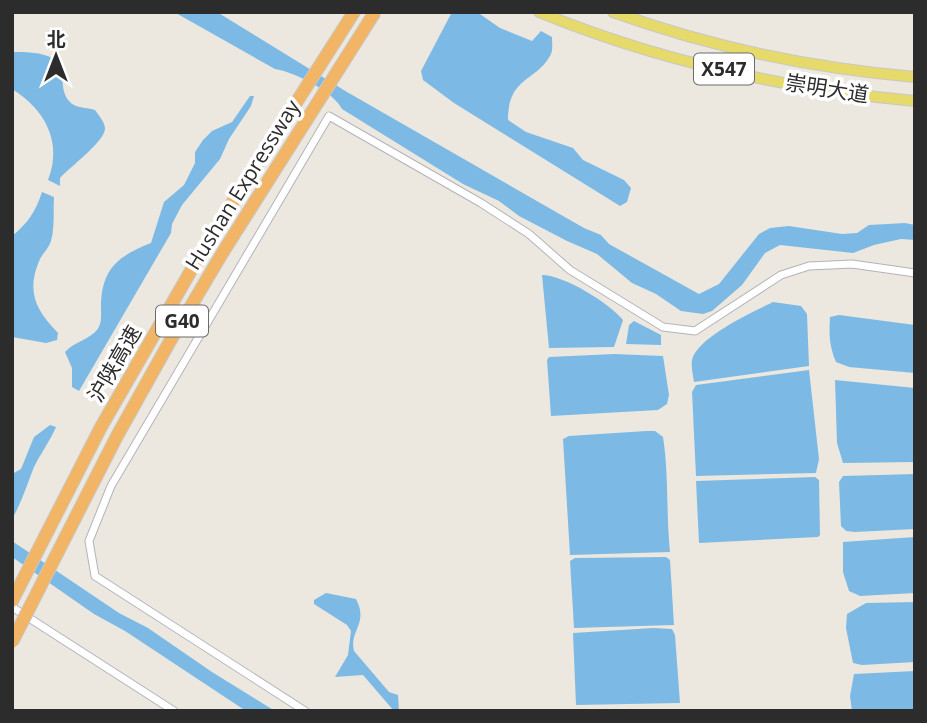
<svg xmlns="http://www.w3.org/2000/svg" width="927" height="723" font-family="'Open Sans','Noto Sans SC',sans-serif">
<rect width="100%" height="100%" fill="#ece8df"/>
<g fill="#7cbae5">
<path d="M174 12H217L347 92 584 228 601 235 609 244 699 294 719 284 759 234 770 228 789 226 842 234 857 233 869 225 905 223 915 225V240L901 239 874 245 853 253 780 245 765 253 742 285 712 311 703 314 681 311 656 294 632 283 597 254 567 241 519 216 499 201 463 184 342 109C333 91 294 72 275 69Z"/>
<path d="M452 12H477L500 28 532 41 541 31 552 37C552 43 553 49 551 54 537 82 508 76 508 120L526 132 573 148 583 160 624 180 631 188 627 202 620 206 454 103 423 80 421 71Z"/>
<path d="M12 52C88 50 47 87 74 105 79 108 89 108 95 110 99 116 105 122 105 129 104 142 70 167 60 178V186L48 180C63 143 45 109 12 89Z"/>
<path d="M250 96H254L251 106 229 139 220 159 182 205 172 224 171 233 79 391 72 387V368L65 352C74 342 90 339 97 330 102 323 101 316 101 308 101 270 117 256 151 243L164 202 184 185 195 163V152L203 140 212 131 232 122Z"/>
<path d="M42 192 54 197C53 211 55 227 51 241 49 248 43 253 40 259 26 291 35 309 58 333L57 340 46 343 12 337V236C28 223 36 211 42 192Z"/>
<path d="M542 275C564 275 609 303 623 320L614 347 549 348Z"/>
<path d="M773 302 801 306 807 314 809 366 694 382C693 376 691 366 692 360 697 337 753 312 773 302Z"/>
<path d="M839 315 915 325V373L849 367 836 362C829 346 829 334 830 317Z"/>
<path d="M634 321 661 335V345L626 344 629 325Z"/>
<path d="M614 354 663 356 669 395 667 404 658 410 551 416 547 360 549 357Z"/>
<path d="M809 370 819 459 816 473 696 476 692 392 696 385Z"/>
<path d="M835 380 915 388V462L843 463 837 443Z"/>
<path d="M50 425 56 427C50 441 41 453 34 467 27 484 22 502 12 519V474L21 469 34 437Z"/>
<path d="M646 431H655L663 437C669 475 666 513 670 552L570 555 563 439 569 436Z"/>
<path d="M915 474V529L855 532 846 531 841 526 839 482 843 476Z"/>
<path d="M815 477 819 480 820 535 818 537 699 543 696 481Z"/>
<path d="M915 537V593L860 596 849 591 843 572V542Z"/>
<path d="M12 541 119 613 148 628 212 672 275 711H246L125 631 94 614 12 557Z"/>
<path d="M666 557 670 560 674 625 574 628 570 561 575 558Z"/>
<path d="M326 593 356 599C369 624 349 630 354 651L389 692 398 695 399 711H394L363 675 335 677 348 655 351 631 347 625 314 604V600Z"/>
<path d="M915 602V662L862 665 853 663 846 628 847 614 866 603Z"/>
<path d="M653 628 672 629 675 635 680 703 576 705 573 633Z"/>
<path d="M915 671V711H852L850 696 854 674Z"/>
</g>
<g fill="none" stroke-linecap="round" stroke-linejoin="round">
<g stroke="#b3b3be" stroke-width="9">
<g id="street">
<path d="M12 607 174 711"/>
<path d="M305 711 95 576 89 541 111 486 329 116 481 203 529 234 570 270 663 327 695 331 781 275 809 266 852 264 915 273"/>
</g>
</g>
<g stroke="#c8c8c8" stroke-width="12">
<g id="primary">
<path d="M539 12C658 61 787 89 915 101"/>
<path d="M613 12C710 47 812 68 915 77"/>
</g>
</g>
<g stroke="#c8c8c8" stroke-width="14">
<path id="highway" d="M12 601 101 427 208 241 354 12"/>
</g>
<use href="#street" stroke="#fff" stroke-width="7"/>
<use href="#primary" stroke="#e6da6b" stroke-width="10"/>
<use href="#highway" stroke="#f1b565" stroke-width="12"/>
<g stroke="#c8c8c8" stroke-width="14" stroke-linecap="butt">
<path id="highway-bridge" d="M12 642 117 436 169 343 223 252 375 12"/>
</g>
<use href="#highway-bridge" stroke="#f1b565" stroke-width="12"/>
</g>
<g text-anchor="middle" stroke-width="7" stroke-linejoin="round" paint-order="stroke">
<g fill="#fff" stroke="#6b6b6b" stroke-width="2">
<rect x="694" y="53.5" width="60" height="31" rx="5"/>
<rect x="156" y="305.5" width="52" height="31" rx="5"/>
</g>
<g font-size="19" font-weight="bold" fill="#2c2c2c">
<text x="724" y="76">X547</text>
<text x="182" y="328">G40</text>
</g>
<g font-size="21" fill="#2c2c2c" stroke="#fff">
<text transform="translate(827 89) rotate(9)" y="7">崇明大道</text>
<text transform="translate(243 185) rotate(-58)" y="7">Hushan Expressway</text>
<text transform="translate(115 364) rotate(-60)" y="7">沪陕高速</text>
</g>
</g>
<rect width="927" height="723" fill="none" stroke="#2c2c2c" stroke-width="28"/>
<g transform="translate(56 56)" stroke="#ffffff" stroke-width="5" paint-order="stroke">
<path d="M0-5L12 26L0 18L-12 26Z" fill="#2c2c2c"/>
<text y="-10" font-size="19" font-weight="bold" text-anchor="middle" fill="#2c2c2c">北</text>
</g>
</svg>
